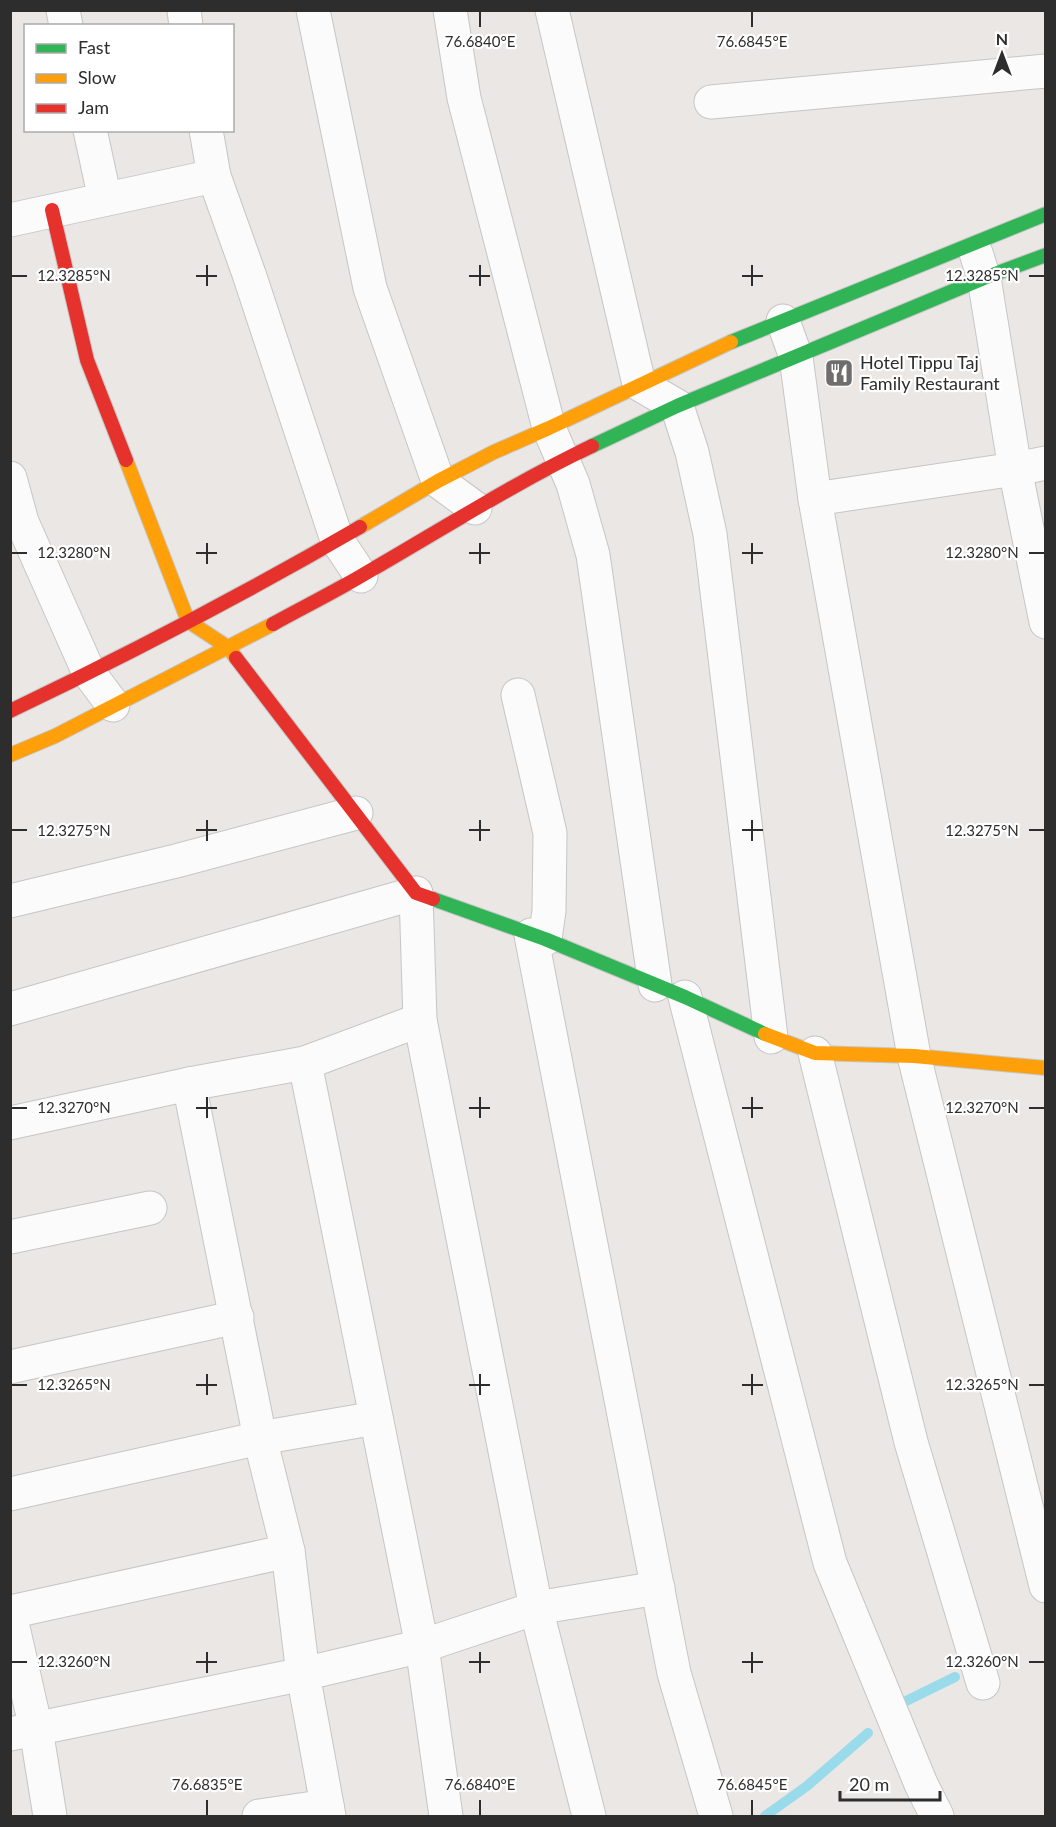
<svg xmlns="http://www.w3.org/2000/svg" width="1056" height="1827" font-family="Lato,sans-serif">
<rect width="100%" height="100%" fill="#eae7e4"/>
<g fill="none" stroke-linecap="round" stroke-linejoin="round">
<g stroke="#99dbeb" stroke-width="10">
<path d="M902 1703 955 1677"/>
<path d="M765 1816 807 1786 868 1733"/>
</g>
<g stroke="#c6c6c6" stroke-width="35">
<g id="street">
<path d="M63 10 66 26"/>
<path d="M184 10 186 26"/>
<path d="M313 10 370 288 438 481 475 508"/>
<path d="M450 10 464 98 549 428 573 484 593 555 655 985"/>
<path d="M552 10 639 384 677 406 692 452 710 534 771 1037"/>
<path d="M711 102 1046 71"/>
<path d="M90 130 105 199"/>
<path d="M206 130 214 176 249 274 337 540 361 576"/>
<path d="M10 220 214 176"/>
<path d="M976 253 984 278 1015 469 1046 622"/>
<path d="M783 321 796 357 815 499 914 1056 1046 1586"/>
<path d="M10 478 22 522 89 673 113 705"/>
<path d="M815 499 1015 469 1046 463"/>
<path d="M518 695 550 833 549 911 545 939"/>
<path d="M10 901 176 861 356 813"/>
<path d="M531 935 674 1673 716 1816"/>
<path d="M685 997 830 1563 921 1784 937 1816"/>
<path d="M10 1009 416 893 420 1020 536 1608 589 1816"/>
<path d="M815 1053 911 1442 983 1683"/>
<path d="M305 1063 422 1646 446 1816"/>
<path d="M189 1084 260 1438 288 1551 303 1674 329 1816"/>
<path d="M10 1123 189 1084 305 1063 420 1020"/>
<path d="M10 1237 150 1208"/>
<path d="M10 1367 237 1317"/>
<path d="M10 1494 260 1438 376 1418"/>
<path d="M10 1612 288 1551"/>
<path d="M10 1614 36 1729 50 1816"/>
<path d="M10 1734 303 1674 422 1646 536 1608 658 1588"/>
<path d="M259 1816 327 1806"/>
</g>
</g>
<g stroke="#c6c6c6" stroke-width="16">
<g id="fast">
<path d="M731 342 1046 214"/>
<path d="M592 446 677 406 984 278 1046 255"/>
<path d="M433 899 545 939 685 997 765 1034"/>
</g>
</g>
<g stroke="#c6c6c6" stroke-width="16">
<g id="slow">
<path d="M126 460 188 621 229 648 236 658"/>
<path d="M360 527 438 481 494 452 549 428 731 342"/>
<path d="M10 755 55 736 273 624"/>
<path d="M765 1034 815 1053 914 1056 1046 1068"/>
</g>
</g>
<g stroke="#c6c6c6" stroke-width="16">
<g id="jam">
<path d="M52 210 87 360 126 460"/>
<path d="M273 624C302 608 332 593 361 576 438 532 512 484 592 446"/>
<path d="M236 658 416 893 433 899"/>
<path d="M10 711C129 654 246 593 360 527"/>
</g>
</g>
<use href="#street" stroke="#fcfbfb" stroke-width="33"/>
<use href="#fast" stroke="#30b455" stroke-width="14"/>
<use href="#slow" stroke="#ff9f0a" stroke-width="14"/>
<use href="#jam" stroke="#e5322d" stroke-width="14"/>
</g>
<path fill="none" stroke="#2d2d2d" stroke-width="2" d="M480 12V27M752 12V27M207 265V286M480 265V286M752 265V286M12 276H27M196 276H217M469 276H490M742 276H763M1029 276H1044M207 543V564M480 543V564M752 543V564M12 553H27M196 553H217M469 553H490M742 553H763M1029 553H1044M207 820V841M480 820V841M752 820V841M12 830H27M196 830H217M469 830H490M742 830H763M1029 830H1044M207 1097V1118M480 1097V1118M752 1097V1118M12 1108H27M196 1108H217M469 1108H490M742 1108H763M1029 1108H1044M207 1374V1395M480 1374V1395M752 1374V1395M12 1385H27M196 1385H217M469 1385H490M742 1385H763M1029 1385H1044M207 1652V1673M480 1652V1673M752 1652V1673M12 1662H27M196 1662H217M469 1662H490M742 1662H763M1029 1662H1044M207 1800V1815M480 1800V1815M752 1800V1815"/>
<defs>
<g id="restaurant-square" transform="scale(1.5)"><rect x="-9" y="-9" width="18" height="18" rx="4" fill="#6f6e6d" stroke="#fff"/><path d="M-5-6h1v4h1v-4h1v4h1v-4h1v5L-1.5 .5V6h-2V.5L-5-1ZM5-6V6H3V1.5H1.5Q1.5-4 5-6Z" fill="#fff"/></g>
</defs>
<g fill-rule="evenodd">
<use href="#restaurant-square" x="839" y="373"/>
</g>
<g text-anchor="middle" stroke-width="4.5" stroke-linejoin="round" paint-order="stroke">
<g font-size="18" fill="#2d2d2d" stroke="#fff" text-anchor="start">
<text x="860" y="369">Hotel Tippu Taj<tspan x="860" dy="21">Family Restaurant</tspan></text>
</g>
</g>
<g font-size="15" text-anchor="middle" fill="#2d2d2d" stroke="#fff" stroke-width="4.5" stroke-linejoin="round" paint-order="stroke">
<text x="480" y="47">76.6840°E</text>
<text x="752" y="47">76.6845°E</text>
<text x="74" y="281">12.3285°N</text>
<text x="982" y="281">12.3285°N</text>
<text x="74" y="558">12.3280°N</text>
<text x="982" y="558">12.3280°N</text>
<text x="74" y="836">12.3275°N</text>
<text x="982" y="836">12.3275°N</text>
<text x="74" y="1113">12.3270°N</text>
<text x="982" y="1113">12.3270°N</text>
<text x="74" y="1390">12.3265°N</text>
<text x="982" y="1390">12.3265°N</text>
<text x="74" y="1667">12.3260°N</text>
<text x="982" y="1667">12.3260°N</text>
<text x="207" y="1790">76.6835°E</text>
<text x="480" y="1790">76.6840°E</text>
<text x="752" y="1790">76.6845°E</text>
</g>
<rect width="1056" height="1827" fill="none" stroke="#2d2d2d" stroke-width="24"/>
<rect x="24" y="24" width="210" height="108" fill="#ffffff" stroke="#ababab" stroke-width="1.5"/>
<rect x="36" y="44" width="30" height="9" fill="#30b455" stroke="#ababab" stroke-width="1.5"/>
<text x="78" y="54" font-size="18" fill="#2d2d2d">Fast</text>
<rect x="36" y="74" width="30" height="9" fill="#ff9f0a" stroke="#ababab" stroke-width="1.5"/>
<text x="78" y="84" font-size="18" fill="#2d2d2d">Slow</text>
<rect x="36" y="104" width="30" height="9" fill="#e5322d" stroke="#ababab" stroke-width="1.5"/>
<text x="78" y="114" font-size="18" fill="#2d2d2d">Jam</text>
<g transform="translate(1002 54)" stroke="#ffffff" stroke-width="4.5" paint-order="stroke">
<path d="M0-4.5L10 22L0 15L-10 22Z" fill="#2d2d2d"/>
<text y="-9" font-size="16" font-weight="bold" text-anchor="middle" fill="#2d2d2d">N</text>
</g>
<path d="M840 1791v9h100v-9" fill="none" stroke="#2d2d2d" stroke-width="3"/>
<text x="849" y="1791" font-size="18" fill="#2d2d2d" stroke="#ffffff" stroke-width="4.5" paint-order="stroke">20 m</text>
</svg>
